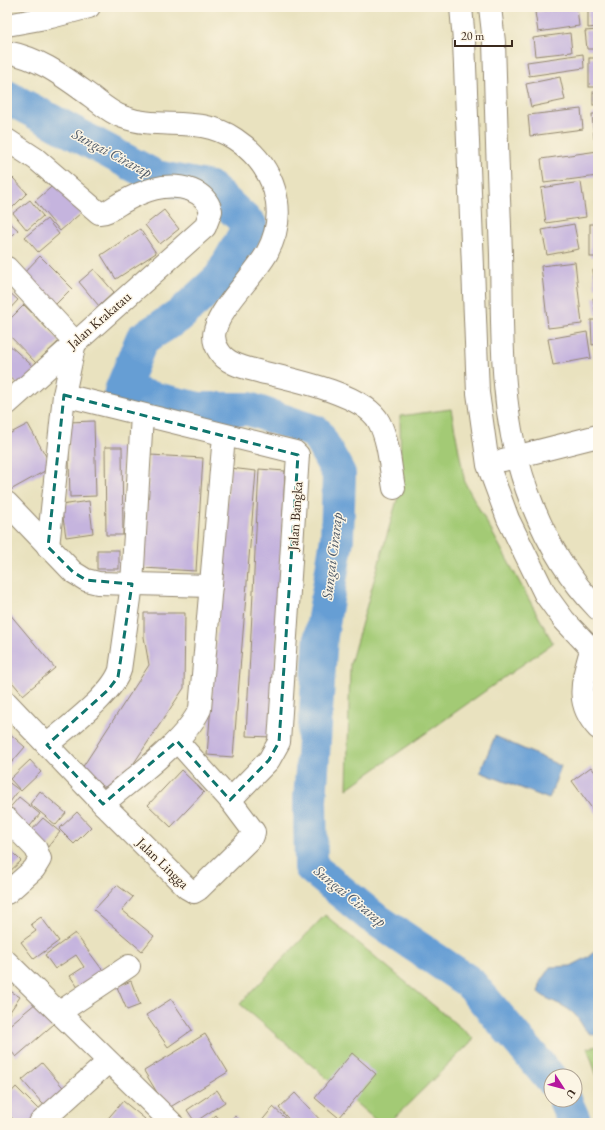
<svg xmlns="http://www.w3.org/2000/svg" width="605" height="1130" font-family="'EB Garamond',serif">
<rect width="100%" height="100%" fill="#fcf5e5"/>
<filter id="ink" filterUnits="userSpaceOnUse"><feTurbulence type="fractalNoise" baseFrequency=".025" numOctaves="2"/><feDisplacementMap in="SourceGraphic" scale="8" xChannelSelector="R" yChannelSelector="G"/><feConvolveMatrix kernelMatrix="1 2 1 2 8 2 1 2 1" color-interpolation-filters="sRGB"/></filter>
<filter id="wash" filterUnits="userSpaceOnUse"><feTurbulence type="fractalNoise" baseFrequency=".012" numOctaves="4" result="noise"/><feDisplacementMap in="SourceGraphic" scale="16" xChannelSelector="R" yChannelSelector="G"/><feGaussianBlur stdDeviation="0.9" result="paint"/><feColorMatrix in="noise" values="0 0 0 0 0 0 0 0 0 0 0 0 0 0 0 0 0 1.4 0 .05"/><feComposite in="paint" operator="in"/></filter>
<g filter="url(#wash)">
<rect width="100%" height="100%" fill="#e9e2bf"/>
<g fill="#a3ca75" stroke="#6f7a4a">
<path d="M451 409 465 483 553 643 347 789 350 664 401 486 400 416Z"/>
<path d="M325 915 474 1039 389 1123H379L240 1004Z"/>
<path d="M598 1046V1079L587 1048Z"/>
</g>
<g fill="#669ed4" stroke="#506479">
<path d="M495 736 561 766 549 799 480 772Z"/>
<path d="M598 949V1035C585 1036 583 1024 576 1016 567 1005 550 1002 539 993L540 982 550 967 571 966 588 957Z"/>
</g>
<g fill="none" stroke-linecap="round" stroke-linejoin="round">
<g stroke="#669ed4" stroke-width="34">
<path d="M7 97 156 177 210 188 250 225 220 278 179 316 142 339 121 391 199 409H249L316 432 339 474 337 539 321 636 310 800 311 867 371 916 469 982 551 1079"/>
<path d="M565 1100 575 1123"/>
</g>
</g>
<g id="blocks">
<g fill="#c5b4de">
<path d="M577 7 579 26 538 32 535 12Z"/>
<path d="M588 9H598V27L588 28Z"/>
<path d="M598 30V49H587L585 31Z"/>
<path d="M570 33 572 52 535 56 533 38Z"/>
<path d="M583 54 584 68 529 76 527 62Z"/>
<rect x="589" y="58" width="9" height="29"/>
<path d="M560 77 565 100 531 107 526 84Z"/>
<rect x="593" y="92" width="5" height="13"/>
<path d="M581 109 583 129 530 136 528 115Z"/>
<path d="M592 114H598V138L594 139Z"/>
<path d="M598 151V176L544 183 541 159Z"/>
<path d="M13 178 27 193 10 210 7 207V184Z"/>
<path d="M581 182 586 217 546 223 541 188Z"/>
<path d="M56 183 81 213 60 231 35 201Z"/>
<path d="M30 200 43 216 27 230 13 213Z"/>
<path d="M595 200H598V213H597Z"/>
<path d="M164 210 179 229 160 244 145 225Z"/>
<path d="M47 219 59 234 38 252 25 237Z"/>
<path d="M7 220 18 230 7 241Z"/>
<path d="M574 224 579 249 547 255 542 230Z"/>
<rect x="590" y="224" width="8" height="33"/>
<path d="M140 229 156 253 116 279 101 255Z"/>
<path d="M40 256 72 288 53 307 22 275Z"/>
<path d="M575 262 582 324 548 328 541 266Z"/>
<path d="M94 269 114 292 99 306 79 282Z"/>
<path d="M598 269V287L595 288 593 270Z"/>
<path d="M7 290 18 300 7 312Z"/>
<path d="M598 297V315H596L593 298Z"/>
<path d="M24 305 59 341 36 363 7 333V322Z"/>
<path d="M591 320H598V344L592 345Z"/>
<path d="M587 332 591 358 553 365 548 339Z"/>
<path d="M7 343 37 370 21 387 7 374Z"/>
<path d="M595 348H598V364H597Z"/>
<path d="M94 421 96 496 70 497 68 422Z"/>
<path d="M28 424 52 467 7 492V435Z"/>
<path d="M105 447H122L123 535H106Z"/>
<path d="M150 455 203 458 196 571 143 568Z"/>
<path d="M230 468 256 471 233 757 207 755Z"/>
<path d="M259 469 285 471 272 737 246 736Z"/>
<path d="M89 501 93 533 66 537 61 505Z"/>
<rect x="97" y="550" width="22" height="19"/>
<path d="M9 613 55 668 23 695 7 676V614Z"/>
<path d="M144 613H185L184 688 114 793 80 771 149 665 144 637Z"/>
<path d="M7 731 25 747 7 768Z"/>
<path d="M30 760 41 772 21 791 10 779Z"/>
<path d="M591 767 598 776V812L596 814 572 781Z"/>
<path d="M181 770 204 792 171 827 148 805Z"/>
<path d="M7 781 19 790 7 806Z"/>
<path d="M40 791 66 813 56 825 30 804Z"/>
<path d="M19 797 40 814 26 831 7 811Z"/>
<path d="M77 812 91 827 74 844 59 829Z"/>
<path d="M43 818 60 832 47 848 29 833Z"/>
<path d="M7 847 21 861 7 874Z"/>
<path d="M117 885 133 897 122 910 154 936 142 951 94 910Z"/>
<path d="M41 917 59 941 34 959 21 942 36 931 31 924Z"/>
<path d="M75 933 107 976 82 993 70 976 84 967 76 955 55 969 45 955Z"/>
<path d="M131 981 140 1005 127 1010 117 987Z"/>
<path d="M7 989 20 997 7 1016Z"/>
<path d="M171 999 192 1030 168 1047 146 1015Z"/>
<path d="M36 1003 54 1024 16 1057 7 1046V1027Z"/>
<path d="M205 1034 228 1072 167 1109 144 1071Z"/>
<path d="M352 1053 376 1074 339 1118 315 1098Z"/>
<path d="M42 1063 68 1093 48 1110 22 1080Z"/>
<path d="M16 1087 43 1114 34 1123H17L7 1113V1097Z"/>
<path d="M217 1090 225 1102 195 1122 187 1110Z"/>
<path d="M295 1093 323 1123H292L279 1108Z"/>
<path d="M123 1101 145 1119 141 1123H104Z"/>
<path d="M273 1107 291 1123H260Z"/>
<path d="M216 1115 222 1123H207Z"/>
<path d="M235 1116 242 1123H227Z"/>
</g>
</g>
</g>
<g filter="url(#ink)">
<use href="#blocks" fill-opacity="0" stroke="#92866e" stroke-width="1"/>
<g fill="none" stroke-linecap="round" stroke-linejoin="round">
<g stroke="#92866e" stroke-width="24">
<g id="minor">
<path d="M461 7 464 41 478 393 488 465 508 519 545 594 564 620 598 656"/>
<path d="M490 7 494 42C496 113 498 183 501 254 502 297 501 341 505 384 511 465 541 550 598 609"/>
<path d="M7 52C42 59 64 77 92 97 101 104 111 113 123 117 160 131 198 114 235 139 274 165 290 210 267 253 254 276 221 306 215 330 213 337 215 345 219 351 227 365 247 368 261 372 291 379 365 394 379 422 389 441 390 466 394 488"/>
<path d="M7 140 36 159 99 213C106 214 114 207 121 203 142 191 166 181 191 190 201 194 208 200 211 211L205 227 7 404"/>
<path d="M7 268 75 342 64 395 48 547"/>
<path d="M64 395 295 452 298 455 279 742 269 760 230 800"/>
<path d="M503 460 598 436"/>
<path d="M7 503 73 572 86 580 98 583 211 586"/>
<path d="M591 650C583 680 574 702 598 728"/>
<path d="M7 703 103 804 187 888 194 892 199 889 253 836 254 832 230 800 177 741"/>
<path d="M47 745C67 727 112 695 120 670L132 584 142 415"/>
<path d="M103 804C132 779 184 743 200 709L224 436"/>
<path d="M7 819 36 849 40 859 34 869 7 893"/>
<path d="M7 962 172 1123"/>
<path d="M60 1012 129 966"/>
<path d="M40 1123 108 1062"/>
</g>
</g>
<g stroke="#92866e" stroke-width="24">
<path id="major" d="M7 25 51 17 89 7"/>
</g>
<use href="#minor" stroke="#fff" stroke-width="22"/>
<use href="#major" stroke="#fff" stroke-width="22"/>
</g>
</g>
<path fill="none" stroke="#0f766e" stroke-width="3" stroke-dasharray="8 5" stroke-linejoin="round" d="M64 395 298 455 279 742 269 760 230 800 177 741 103 804 47 745 108 690 118 677 132 584 86 580 73 572 48 547Z"/>
<g text-anchor="middle" stroke-width="3" stroke-linejoin="round" paint-order="stroke">
<g font-size="14" fill="#3b2a1e" stroke="#fcf5e5">
<text transform="translate(99 320) rotate(-41)" y="5">Jalan Krakatau</text>
<text transform="translate(295 516) rotate(-86)" y="5">Jalan Bangka</text>
<text transform="translate(163 863) rotate(44)" y="5">Jalan Lingga</text>
</g>
<g font-size="15" font-style="italic" fill="#4c5867" stroke="#fcf5e5">
<text transform="translate(112 153) rotate(28)" y="5">Sungai Cirarap</text>
<text transform="translate(332 556) rotate(-83)" y="5">Sungai Cirarap</text>
<text transform="translate(350 896) rotate(39)" y="5">Sungai Cirarap</text>
</g>
</g>
<rect width="605" height="1130" fill="none" stroke="#fcf5e5" stroke-width="24"/>
<g transform="translate(563 1088) rotate(126)"><circle r="19" fill="#fcf5e5" stroke="#afa495"/>
<path d="M0-3L7 15L0 10L-7 15Z" fill="#b5179e"/>
<text y="-6" font-size="11" font-weight="bold" text-anchor="middle" fill="#3b2a1e">U</text>
</g>
<path d="M455 40v6h57v-6" fill="none" stroke="#3b2a1e" stroke-width="2"/>
<text x="461" y="40" font-size="12" fill="#3b2a1e" stroke="#fcf5e5" stroke-width="3" paint-order="stroke">20 m</text>
</svg>
